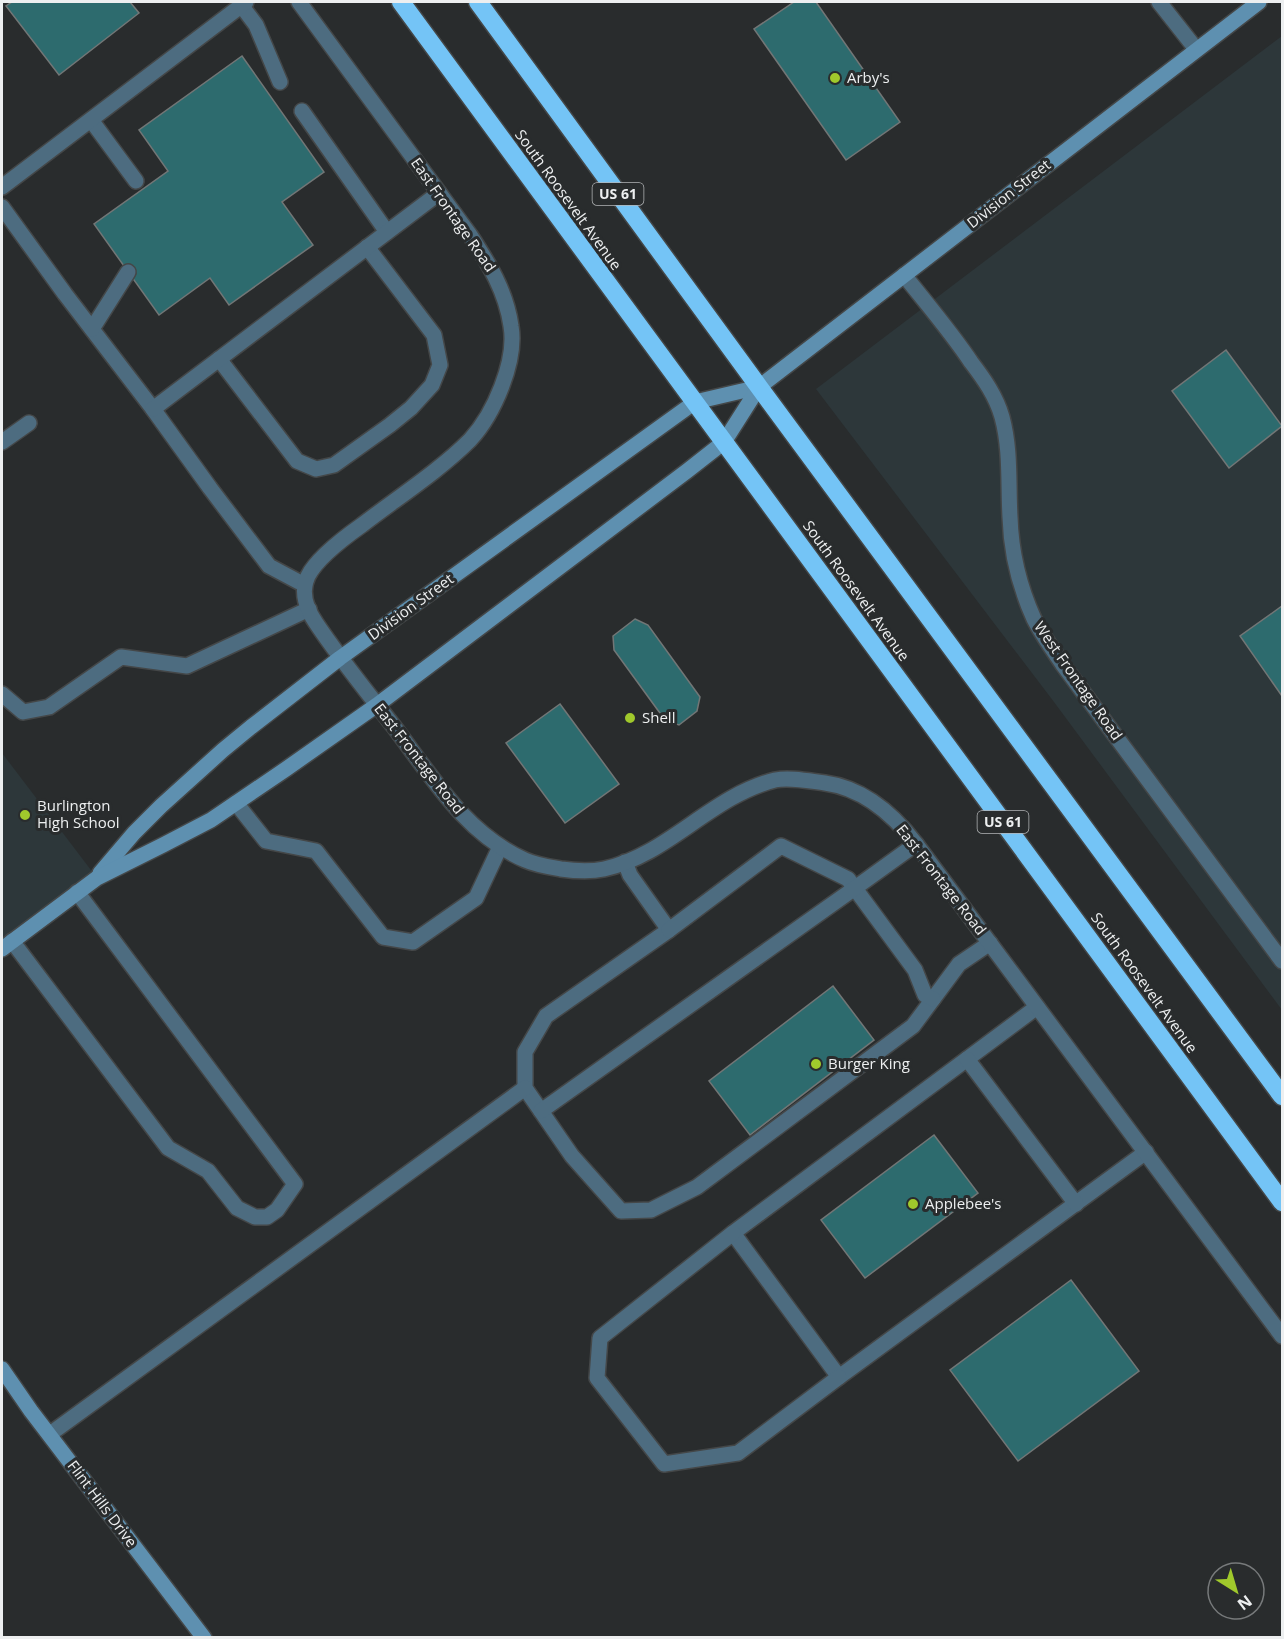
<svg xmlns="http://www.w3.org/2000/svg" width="1284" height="1639" font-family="'Open Sans',sans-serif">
<rect width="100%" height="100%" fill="#292c2d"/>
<g fill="#2d373a">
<path d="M1282 36V1010L1054 702 816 389Z"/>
<path d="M2 753 97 878 2 949Z"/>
</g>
<g fill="#2d6b6e" stroke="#727676" stroke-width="1.5">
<path d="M12 2H130L139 13 59 75 6 6Z"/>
<path d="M794 2H816L900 122 846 160 754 29Z"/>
<path d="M242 56 324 172 282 202 313 245 229 305 210 278 159 315 94 224 168 171 139 130Z"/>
<path d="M1226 350 1282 426 1229 468 1172 391Z"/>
<path d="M1282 606V696L1240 636Z"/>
<path d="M635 619 648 625 700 697 697 711 679 725 665 720 614 650 613 636Z"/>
<path d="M560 704 619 784 565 823 506 743Z"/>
<path d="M833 986 874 1040 750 1135 709 1081Z"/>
<path d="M934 1135 978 1193 865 1278 821 1220Z"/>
<path d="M1071 1280 1139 1371 1018 1461 950 1370Z"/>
</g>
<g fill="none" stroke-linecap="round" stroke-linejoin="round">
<g stroke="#444748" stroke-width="18">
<g id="lane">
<path d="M241 5 256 25 280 82"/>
<path d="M302 111 387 232"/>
<path d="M91 120 136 181"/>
<path d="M2 187 246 2"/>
<path d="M2 207 65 294 153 409 210 488 269 566 299 582 305 584"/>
<path d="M92 329 128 272"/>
<path d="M219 359 297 461 316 469 334 465 390 425 411 408 432 385 440 365 434 335 367 247"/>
<path d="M153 409 439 193"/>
<path d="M2 442 29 423"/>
<path d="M2 694 23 712 49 707 121 657 187 666 309 609"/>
<path d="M236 803 266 841 316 851 383 937 413 942 476 898 500 847"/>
<path d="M625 862 630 875 669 930 546 1016 525 1052V1088L572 1156 621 1211 651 1210 697 1187 913 1026 959 964 990 943"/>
<path d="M669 930 781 846 848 879 915 970 925 995 933 999"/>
<path d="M12 941 168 1148 208 1171 237 1208 255 1217H267L277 1210 295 1184 77 892"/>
<path d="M1037 1007 733 1233 839 1377 1146 1152"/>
<path d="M967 1059 1076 1204"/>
<path d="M541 1111 855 888 916 844"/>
<path d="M733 1233 600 1338 597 1378 664 1464 738 1453 839 1377"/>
<path d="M50 1434 525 1088"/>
</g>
</g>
<g stroke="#444748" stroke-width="18">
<g id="street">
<path d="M299 2 470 235C489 264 506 291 511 326 517 361 494 414 470 440 439 471 397 498 362 525 345 537 317 558 308 576 300 592 307 610 316 623 340 659 368 693 395 728 432 777 466 834 525 860 536 865 549 867 561 869 575 871 590 872 604 869 668 855 711 796 775 780 790 777 809 781 825 783 862 788 893 814 916 844L1282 1336"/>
<path d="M1159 2 1196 49"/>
<path d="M904 275C927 304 951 332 971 362 984 379 996 396 1002 417 1011 450 1008 484 1010 517 1011 551 1020 588 1034 619 1042 635 1053 650 1063 665L1282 961"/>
</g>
</g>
<g stroke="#444748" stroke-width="18">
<g id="secondary">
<path d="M100 873 134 833 161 806 223 750 251 727 340 658 695 402 759 387"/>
<path d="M2 949 97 878 163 845 211 820 286 769 377 705 687 471 724 442 759 387 1259 2"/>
<path d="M2 1369 31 1411 204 1638"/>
</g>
</g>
<g stroke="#444748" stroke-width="21">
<g id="highway">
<path d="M401 2 1282 1202"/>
<path d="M478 2 759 387 1282 1096"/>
</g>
</g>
<use href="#lane" stroke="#4d6c80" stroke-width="15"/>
<use href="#street" stroke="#4d6c80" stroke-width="15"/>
<use href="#secondary" stroke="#5e90b0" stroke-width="15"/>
<use href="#highway" stroke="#74c4f6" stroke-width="18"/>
</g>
<g fill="#a0c92c" stroke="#292c2d" stroke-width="2">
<circle cx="835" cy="78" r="6"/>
<circle cx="630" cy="718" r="6"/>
<circle cx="25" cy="815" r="6"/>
<circle cx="816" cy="1064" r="6"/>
<circle cx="913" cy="1204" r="6"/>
</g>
<g text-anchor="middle" stroke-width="6" stroke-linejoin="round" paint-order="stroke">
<g fill="#292c2d" stroke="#b2b4b6" stroke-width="1.5">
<rect x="592.5" y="183" width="51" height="22" rx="4.5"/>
<rect x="977.5" y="811" width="51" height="22" rx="4.5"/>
</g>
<g font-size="14" font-weight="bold" fill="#edeff0">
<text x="618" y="199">US 61</text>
<text x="1003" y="827">US 61</text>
</g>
<g font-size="15" fill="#edeff0" stroke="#292c2d" text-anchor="start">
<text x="847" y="83">Arby's</text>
<text x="642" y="723">Shell</text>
<text x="37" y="811">Burlington<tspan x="37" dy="17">High School</tspan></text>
<text x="828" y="1069">Burger King</text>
<text x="925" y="1209">Applebee's</text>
</g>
<g font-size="15" fill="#edeff0" stroke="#292c2d">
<text transform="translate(1009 194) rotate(-38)" y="5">Division Street</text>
<text transform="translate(568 200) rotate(54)" y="5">South Roosevelt Avenue</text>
<text transform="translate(453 215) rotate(55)" y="5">East Frontage Road</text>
<text transform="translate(856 591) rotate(54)" y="5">South Roosevelt Avenue</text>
<text transform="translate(411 607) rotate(-36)" y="5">Division Street</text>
<text transform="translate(1078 681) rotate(55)" y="5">West Frontage Road</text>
<text transform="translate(419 759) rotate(52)" y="5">East Frontage Road</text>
<text transform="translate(941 880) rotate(52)" y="5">East Frontage Road</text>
<text transform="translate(1144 983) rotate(54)" y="5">South Roosevelt Avenue</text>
<text transform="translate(102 1504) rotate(53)" y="5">Flint Hills Drive</text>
</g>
</g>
<rect width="1284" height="1639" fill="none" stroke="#edeff0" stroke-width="6"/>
<g transform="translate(1236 1591) rotate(143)"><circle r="28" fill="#292c2d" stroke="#777a7b" stroke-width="1.5"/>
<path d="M0-4.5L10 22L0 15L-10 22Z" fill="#a0c92c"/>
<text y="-9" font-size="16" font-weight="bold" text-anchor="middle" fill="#edeff0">N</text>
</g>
</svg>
